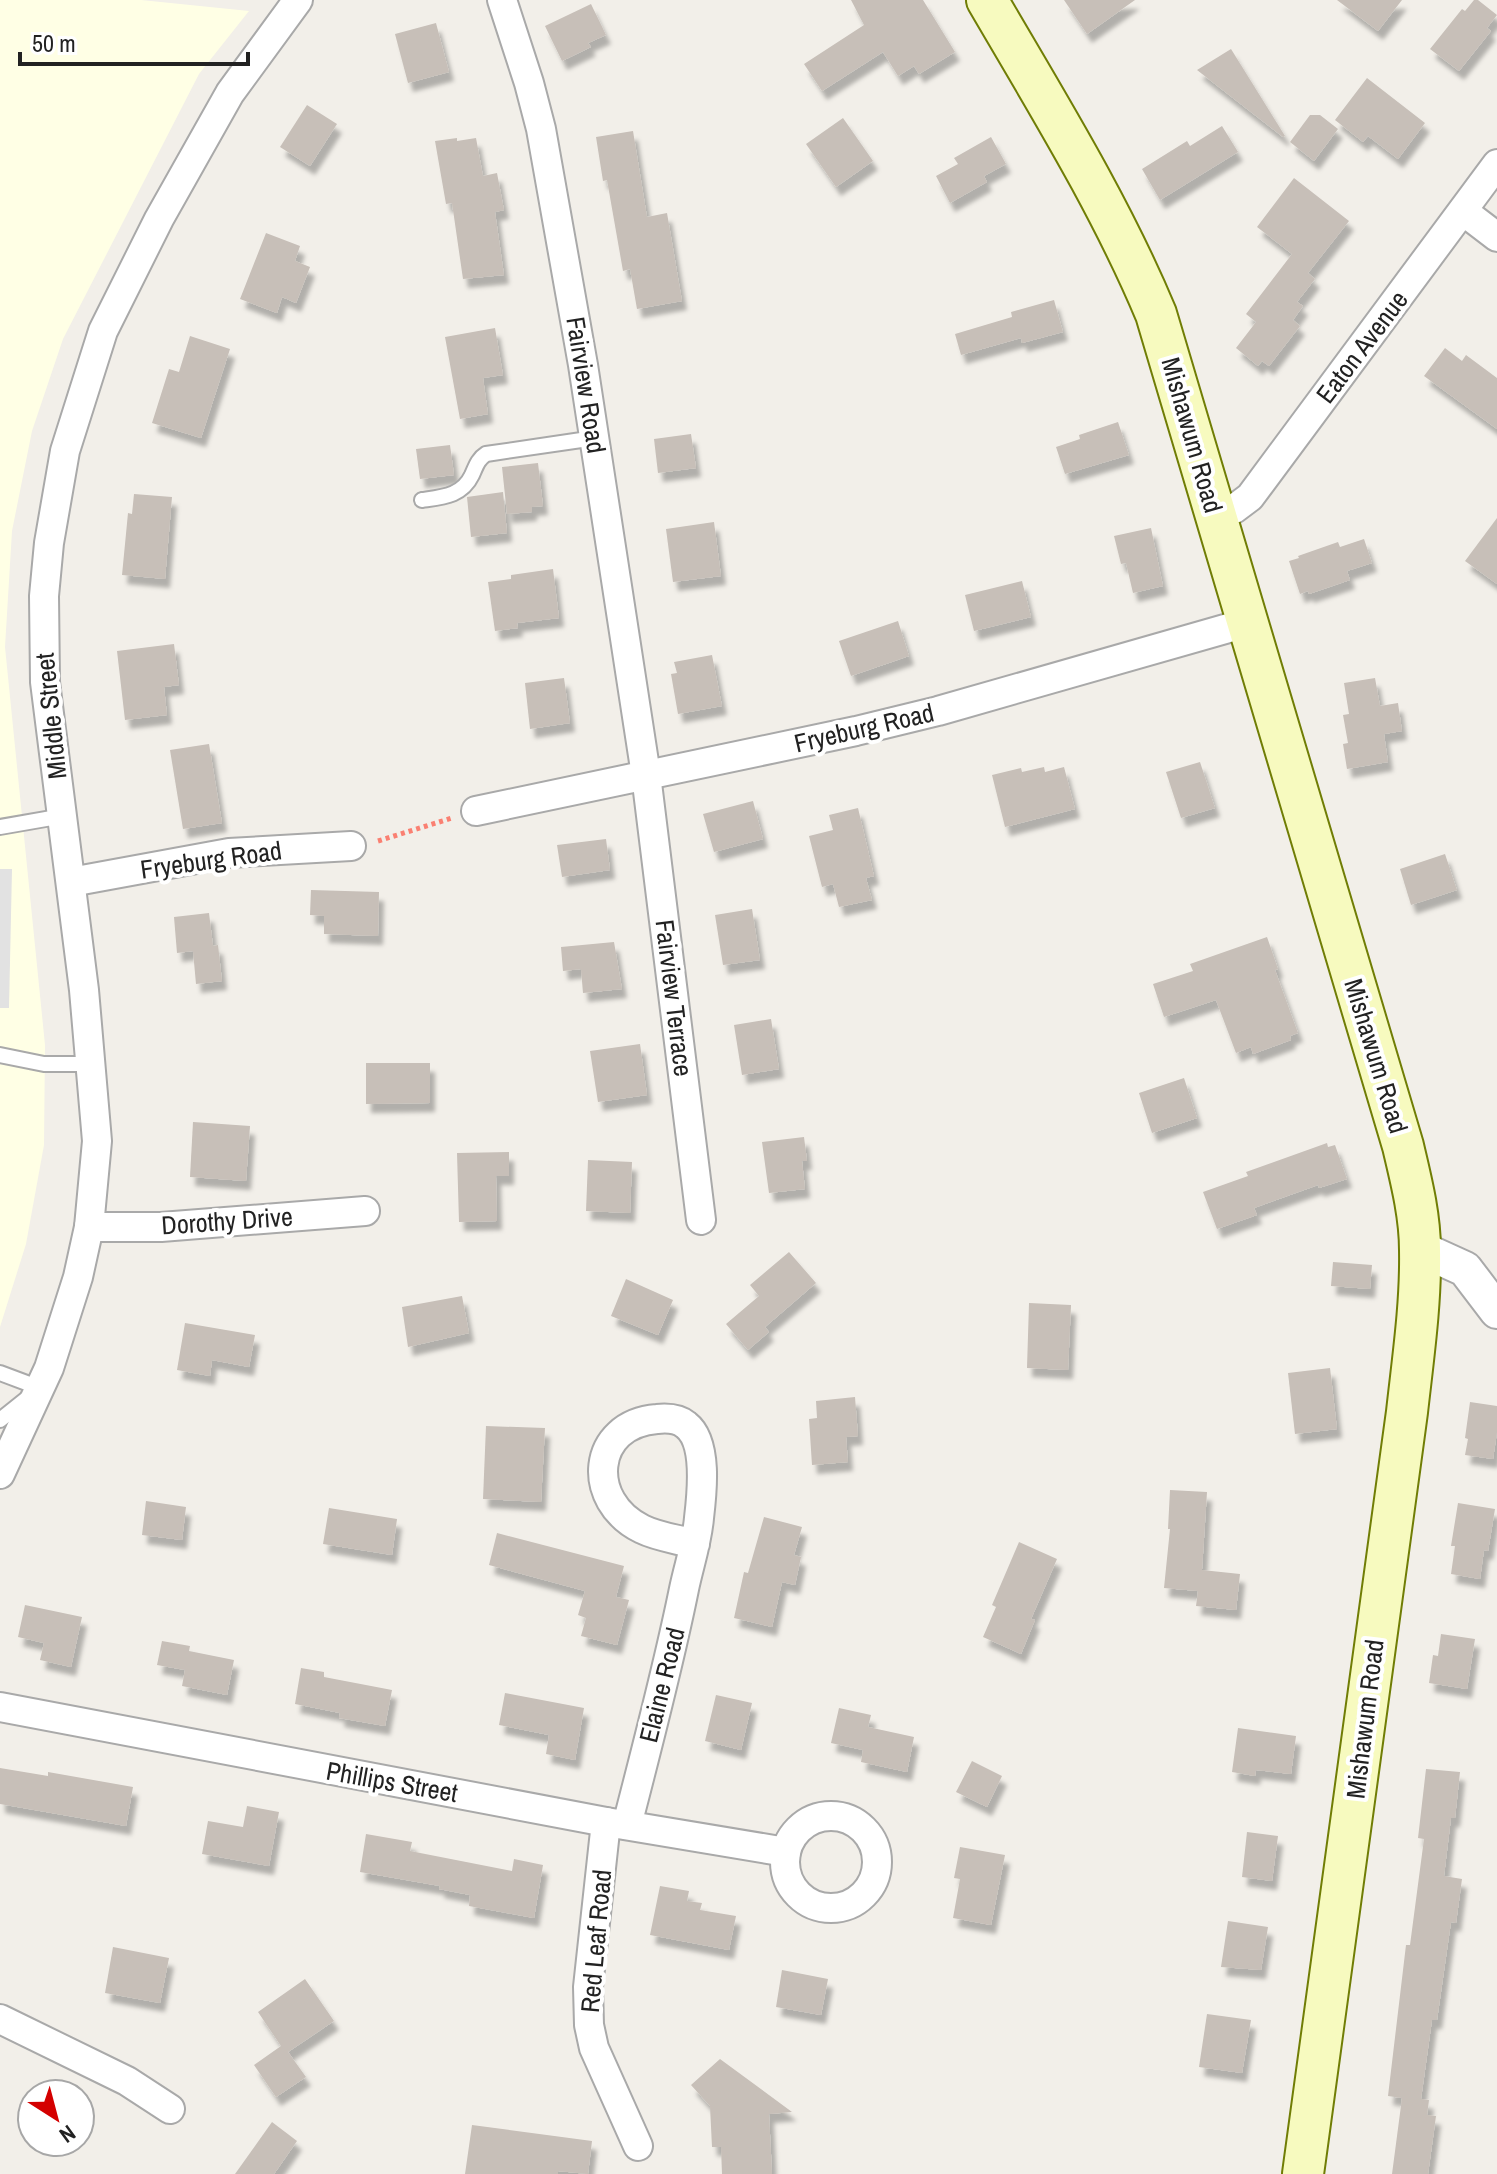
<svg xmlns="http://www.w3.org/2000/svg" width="1497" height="2174" font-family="'Archivo Narrow',sans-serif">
<defs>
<filter id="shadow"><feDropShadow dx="5" dy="9" stdDeviation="2" flood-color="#0004"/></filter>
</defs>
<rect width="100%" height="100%" fill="#f2efe9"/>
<path fill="#ffffe5" d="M0 0H141L249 11 199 74 63 339 32 431 12 531 5 647 45 1045 44 1145 26 1244 0 1327Z"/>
<path fill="#e2e2e2" d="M0 869H12L9 1008H0Z"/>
<g fill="#c7bfb8" filter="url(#shadow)">
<path d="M851 0H923L955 52 919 74 914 66 898 76 883 52 822 91 804 64 864 25Z"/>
<path d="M1064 0H1135L1087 34Z"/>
<path d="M1337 0H1402L1378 31Z"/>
<path d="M1474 0H1478L1497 15 1487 28 1491 31 1459 71 1430 49 1462 9 1465 11Z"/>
<path d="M591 4 606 35 588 43 591 47 562 61 545 26Z"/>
<path d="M436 23 449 72 408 83 395 34Z"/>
<path d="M1231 49 1285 136 1283 137 1197 70Z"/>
<path d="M1367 78 1425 123 1398 159 1368 136 1363 142 1335 120Z"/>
<path d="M307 105 337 124 310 166 280 147Z"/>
<path d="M1310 115H1320L1338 129 1314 161 1290 142Z"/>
<path d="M843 118 873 161 836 187 806 144Z"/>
<path d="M1222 126 1238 152 1160 200 1142 169 1187 141 1190 146Z"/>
<path d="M633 131 647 217 667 213 682 301 637 309 630 269 623 271 607 180 603 181 596 137Z"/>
<path d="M991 137 1006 164 984 176 987 182 950 203 936 176 958 164 954 158Z"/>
<path d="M457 138V141L476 138 483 176 497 173 504 210 495 212 504 275 463 279 452 203 446 204 435 141Z"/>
<path d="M1294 178 1349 221 1308 273 1315 279 1297 302 1303 306 1293 320 1300 326 1269 366 1262 361 1258 366 1236 348 1256 322 1246 314 1292 254 1257 227Z"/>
<path d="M266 233 300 246 295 261 310 267 296 303 282 297 277 313 240 299Z"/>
<path d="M1054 300 1063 332 1022 343 1021 338 961 355 955 334 1012 317 1011 312Z"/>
<path d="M495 328 503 375 483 378 488 414 460 419 445 337Z"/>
<path d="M190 336 230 349 201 438 152 423 169 369 179 372Z"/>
<path d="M1445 348 1462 361 1466 355 1497 378V429L1424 376Z"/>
<path d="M1118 422 1129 455 1065 474 1056 447 1080 439 1079 435Z"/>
<path d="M691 434 696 468 658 473 654 439Z"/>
<path d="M450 445 454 475 420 479 416 449Z"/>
<path d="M538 463 543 506 532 507V512L507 514 502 467Z"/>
<path d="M503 492 507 533 471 537 467 497Z"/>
<path d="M134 494 172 497 165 579 122 575 128 513 132 514Z"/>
<path d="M1497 518V584L1465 561Z"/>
<path d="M714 522 721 576 673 582 666 529Z"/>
<path d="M1151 528 1163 586 1133 593 1126 563 1121 564 1114 536Z"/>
<path d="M1364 539 1372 563 1347 571 1350 580 1309 594 1308 591 1300 594 1289 561 1299 558 1298 556 1338 542 1340 547Z"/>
<path d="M553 569 559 618 517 623 518 628 495 631 488 582 511 579V575Z"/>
<path d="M1022 581 1031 617 974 631 965 595Z"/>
<path d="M898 621 909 656 851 676 839 641Z"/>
<path d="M174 644 179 685 164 687 167 715 125 720 117 651Z"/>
<path d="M712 655 722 706 678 714 671 674 677 673 674 662Z"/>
<path d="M564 678 570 723 530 729 525 683Z"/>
<path d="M1375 678 1380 706 1398 703 1402 731 1384 734 1388 762 1347 769 1343 744 1348 743 1343 715 1349 714 1344 683Z"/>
<path d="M209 744 222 823 183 829 170 750Z"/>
<path d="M1200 762 1215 808 1181 818 1166 772Z"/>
<path d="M1044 767 1045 772 1064 767 1075 809 1005 827 992 775 1021 768 1022 772Z"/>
<path d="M753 801 763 839 714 852 703 814Z"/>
<path d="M858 808 874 876 866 878 872 900 839 907 833 884 822 887 809 836 833 830 829 815Z"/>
<path d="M606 839 610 870 562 877 557 845Z"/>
<path d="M1445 854 1457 890 1411 905 1400 869Z"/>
<path d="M311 890 379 892 378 936 324 934V916L310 915Z"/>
<path d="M752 909 760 960 723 965 715 915Z"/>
<path d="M209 913 213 946 218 945 222 981 196 984 193 951 177 953 174 917Z"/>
<path d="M1267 937 1278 969 1275 970 1298 1033 1290 1036 1291 1040 1253 1054 1251 1047 1236 1053 1216 1000 1164 1017 1153 984 1193 971 1190 964Z"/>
<path d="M614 942 622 989 583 993 581 969 563 971 561 947Z"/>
<path d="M771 1019 779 1069 742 1075 734 1025Z"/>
<path d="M640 1044 647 1095 598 1102 590 1051Z"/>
<path d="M366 1063H430V1103L366 1104Z"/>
<path d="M1184 1078 1197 1118 1152 1133 1139 1093Z"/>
<path d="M193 1122 250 1126 246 1181 190 1177Z"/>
<path d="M804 1137 807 1161H802L805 1189 769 1193 762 1142Z"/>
<path d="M1327 1143 1328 1147 1335 1145 1347 1179 1319 1188 1318 1185 1254 1208 1257 1215 1217 1229 1203 1192 1248 1176 1246 1172Z"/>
<path d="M509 1152V1176H496L497 1221 459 1222 457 1153Z"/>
<path d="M588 1160 632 1162 630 1213 586 1211Z"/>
<path d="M789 1252 816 1283 765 1327 769 1332 748 1350 726 1324 759 1296 750 1285Z"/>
<path d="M1333 1262 1372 1265 1370 1289 1331 1286Z"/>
<path d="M626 1279 673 1300 658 1335 611 1316Z"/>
<path d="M462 1296 469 1333 408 1347 402 1307Z"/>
<path d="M1029 1303 1071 1305 1068 1370 1027 1368Z"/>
<path d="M185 1323 255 1335 249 1367 212 1360 210 1376 177 1370Z"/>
<path d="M1330 1368 1337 1429 1295 1434 1288 1373Z"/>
<path d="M855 1397 858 1436 846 1437 848 1462 812 1465 809 1419 817 1418 816 1401Z"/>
<path d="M1470 1402 1497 1406V1432L1493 1459 1465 1455 1468 1439 1465 1438Z"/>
<path d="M486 1426 545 1428 541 1502 483 1499Z"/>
<path d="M1170 1490 1207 1492 1202 1570 1240 1574 1236 1610 1196 1606 1198 1591 1164 1588 1170 1529H1168Z"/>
<path d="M146 1501 186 1507 182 1540 142 1535Z"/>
<path d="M1458 1503 1495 1509 1488 1551 1484 1550 1480 1579 1451 1574 1455 1546H1451Z"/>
<path d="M329 1508 397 1519 392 1555 323 1544Z"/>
<path d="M764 1517 802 1527 794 1555 801 1557 795 1585 782 1582 772 1627 734 1618 744 1572 748 1573Z"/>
<path d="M497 1533 624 1566 616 1597 629 1600 617 1645 581 1636 586 1618 578 1615 585 1591 489 1565Z"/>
<path d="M1019 1542 1057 1559 1031 1619 1035 1620 1021 1654 983 1637 996 1607 992 1605Z"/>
<path d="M25 1605 82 1617 71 1667 40 1660 44 1643 18 1637Z"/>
<path d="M1441 1634 1475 1639 1467 1689 1429 1683 1433 1655 1438 1656Z"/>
<path d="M162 1641 190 1646 189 1651 234 1660 227 1695 182 1686 185 1670 157 1665Z"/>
<path d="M301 1668 324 1672V1677L392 1690 385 1726 339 1718 340 1713 295 1704Z"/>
<path d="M505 1693 584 1708 575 1760 546 1754 549 1735 499 1725Z"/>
<path d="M716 1695 752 1703 741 1750 705 1741Z"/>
<path d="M839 1708 871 1715 868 1727 914 1737 907 1772 861 1762 863 1750 831 1743Z"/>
<path d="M1238 1728 1296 1736 1291 1774 1256 1770 1255 1776 1232 1772Z"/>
<path d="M972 1761 1002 1776 987 1807 956 1792Z"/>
<path d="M0 1768 48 1776V1772L133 1787 126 1826 0 1804Z"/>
<path d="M1426 1769 1460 1772 1455 1818H1451L1444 1876 1462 1879 1456 1923 1451 1922 1437 2020H1432L1421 2099 1429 2100 1427 2115 1436 2116 1428 2174H1392L1402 2098 1388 2096 1406 1945H1410L1424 1839 1418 1838Z"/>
<path d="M247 1806 279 1812 269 1866 202 1854 208 1821 243 1827Z"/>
<path d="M1247 1832 1278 1836 1272 1881 1242 1877Z"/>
<path d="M366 1834 412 1842 410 1851 512 1871 514 1859 543 1865 534 1918 469 1906 470 1895 439 1889 440 1886 360 1872Z"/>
<path d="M960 1847 1005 1855 991 1925 953 1918 960 1879 954 1878Z"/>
<path d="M660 1886 689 1891 687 1901 702 1903 700 1910 736 1916 729 1950 650 1935Z"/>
<path d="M1228 1921 1268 1927 1261 1970 1221 1967Z"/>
<path d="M113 1947 169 1958 160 2003 105 1993Z"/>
<path d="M782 1970 828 1979 821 2015 776 2007Z"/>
<path d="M305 1979 334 2021 288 2052 306 2077 276 2097 254 2065 281 2046 258 2012Z"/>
<path d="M1207 2014 1251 2020 1242 2073 1199 2067Z"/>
<path d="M720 2059 792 2112 769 2114 772 2174H722L721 2147H712L710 2106 691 2085Z"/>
<path d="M272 2122 297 2141 274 2174H235Z"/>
<path d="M472 2125 592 2141 588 2174 558 2171V2174H465Z"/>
</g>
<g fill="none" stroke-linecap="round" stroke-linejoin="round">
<g stroke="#a9a9a9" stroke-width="18">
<g id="service">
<path d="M422 500C443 497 462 496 472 475 476 466 478 459 486 454L595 438"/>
<path d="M0 827 63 816"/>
<path d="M0 1055 44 1064H91"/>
<path d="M0 1373 40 1388"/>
<path d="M0 1420 30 1396"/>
</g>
</g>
<g stroke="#a9a9a9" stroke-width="32">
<g id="minor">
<path d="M502 0 529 83 541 129 583 365 646 775 701 1220"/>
<path d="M1463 211 1497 237"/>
<path d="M1216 515 1234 509 1250 497 1497 164"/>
<path d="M476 811 856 731 938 711 1246 623"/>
<path d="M71 882 229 853 351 846"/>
<path d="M89 1227H161L365 1211"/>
<path d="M0 1474 49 1368 78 1277 89 1227 97 1141 84 990 45 682 44 596 49 543 65 451 103 331 159 219 230 93 298 0"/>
<path d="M0 1707 606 1822 786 1852"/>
<circle cx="831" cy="1862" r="46"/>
<path d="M606 1822 588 1987 589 2025 594 2048 638 2146"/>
<path d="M627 1825C647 1747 668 1668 684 1589 689 1565 697 1542 699 1518 702 1493 708 1442 686 1425 679 1419 667 1418 657 1419 591 1424 585 1501 642 1529 658 1537 677 1539 695 1544"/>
<path d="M0 2019 127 2081 170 2109"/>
</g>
</g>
<g stroke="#a9a9a9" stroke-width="38">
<path id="tertiary" d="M1421 1249 1465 1269 1497 1311"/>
</g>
<g stroke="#707d05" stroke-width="44">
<path id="secondary" d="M987 0C1047 103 1110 204 1156 314L1403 1146C1411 1180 1420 1215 1420 1250 1421 1304 1413 1358 1407 1412L1303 2174"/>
</g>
<path stroke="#fa8072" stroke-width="5" stroke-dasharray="4 4" stroke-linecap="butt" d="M378 841 452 818"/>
<use href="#service" stroke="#fff" stroke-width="14"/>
<use href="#minor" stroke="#fff" stroke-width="28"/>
<use href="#tertiary" stroke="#fff" stroke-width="34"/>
<use href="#secondary" stroke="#f7fabf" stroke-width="40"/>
</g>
<g text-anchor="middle" stroke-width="8" stroke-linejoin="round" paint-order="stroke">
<g font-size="26" fill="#222" stroke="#fff">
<text transform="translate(1362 347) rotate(-53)" y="9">Eaton Avenue</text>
<text transform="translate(586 385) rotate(81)" y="9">Fairview Road</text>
<text transform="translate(1192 435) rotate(74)" y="9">Mishawum Road</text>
<text transform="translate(51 716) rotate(-96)" y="9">Middle Street</text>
<text transform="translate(864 728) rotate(-13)" y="9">Fryeburg Road</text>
<text transform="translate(211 860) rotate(-8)" y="9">Fryeburg Road</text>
<text transform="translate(674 998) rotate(83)" y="9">Fairview Terrace</text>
<text transform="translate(1376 1056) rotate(73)" y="9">Mishawum Road</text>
<text transform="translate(227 1221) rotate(-4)" y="9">Dorothy Drive</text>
<text transform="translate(662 1685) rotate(-76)" y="9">Elaine Road</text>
<text transform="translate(1365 1719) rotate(-83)" y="9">Mishawum Road</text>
<text transform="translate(392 1782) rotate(10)" y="9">Phillips Street</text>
<text transform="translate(596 1941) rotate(-85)" y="9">Red Leaf Road</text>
</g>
</g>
<g transform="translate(56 2118) rotate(144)"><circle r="38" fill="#ffffff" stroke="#a7a7a7" stroke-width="2"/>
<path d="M0-6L14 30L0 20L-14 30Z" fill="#d40000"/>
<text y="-12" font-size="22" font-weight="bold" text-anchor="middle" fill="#222222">N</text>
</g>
<path d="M20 52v12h228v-12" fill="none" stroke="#222222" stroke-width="4"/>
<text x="32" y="52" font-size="24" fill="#222222" stroke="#ffffff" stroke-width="6" paint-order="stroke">50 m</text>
</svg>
